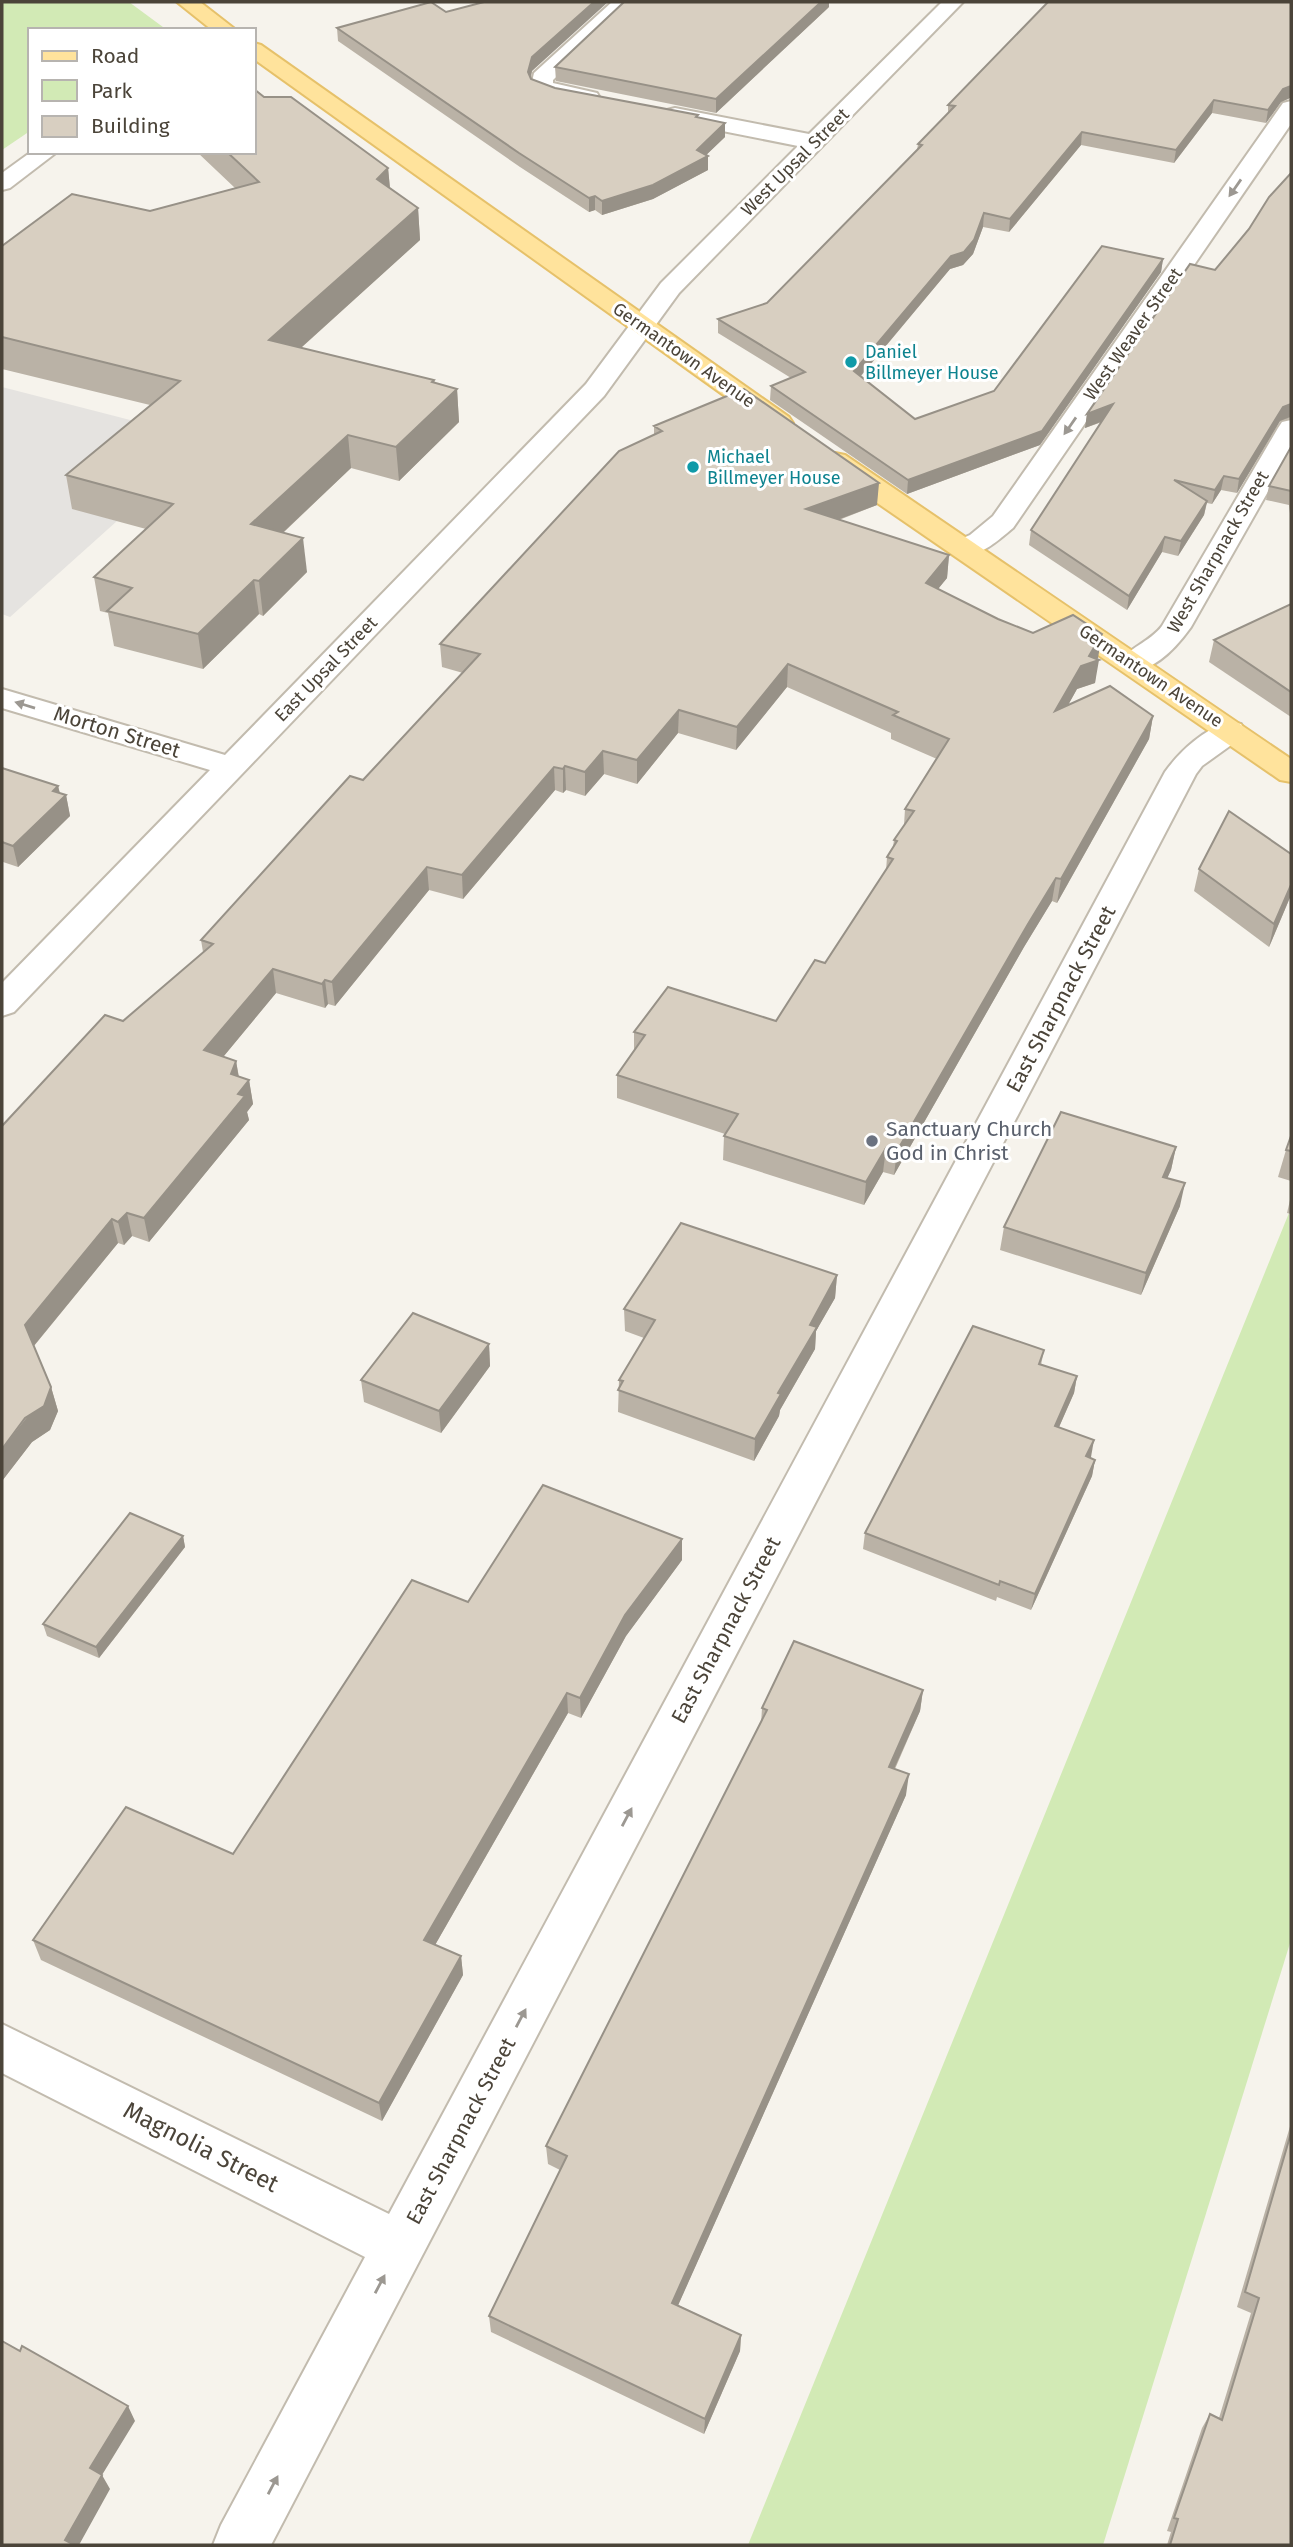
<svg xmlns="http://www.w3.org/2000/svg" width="1293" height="2547" font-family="'Fira Sans',sans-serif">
<rect width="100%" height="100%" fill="#f6f3ec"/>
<g fill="#d2eab5">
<path d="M2 2H129L167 30H30V131L2 150Z"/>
<path d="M1289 1213 1291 1940 1103 2545H748Z"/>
</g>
<path fill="#e5e3e0" d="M2 387 204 439 73 508 117 521 10 617 2 614Z"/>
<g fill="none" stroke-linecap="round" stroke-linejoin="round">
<g stroke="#c2bbae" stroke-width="4">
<g id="minor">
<path d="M612 2H634L553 80V83L597 93 600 98 597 103C580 107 542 100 531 86L534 73Z"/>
<path d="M942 2H963L679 293 604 396 14 1012 2 1016V983L210 770 2 708V689L225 755 586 384 661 283 798 146 667 120 664 115 667 110 675 108 809 134Z"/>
<path d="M1291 101V124L1013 528C996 542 978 560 954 554L950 548 954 542 970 535 993 516 1283 103Z"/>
<path d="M31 152H57L10 188 2 190V173Z"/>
<path d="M1291 420V451L1191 627C1176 648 1150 677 1121 670L1117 664C1128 648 1150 642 1162 626L1278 428 1282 422Z"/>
<path d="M1230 722 1241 724 1245 731 1241 738 1202 766 1196 774 271 2545H213L221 2525 365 2257 2 2073V2024L389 2214 1165 772C1180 751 1205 728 1230 722Z"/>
</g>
</g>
<g stroke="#e6c16a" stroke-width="4">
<g id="major">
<path d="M177 2H200L236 30H212Z"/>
<path d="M254 43 261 45 789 417 793 423 789 429 780 431 771 429 254 59Z"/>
<path d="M835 453 845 455 1291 759V782L1280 780 825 467 821 461 825 455Z"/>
</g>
</g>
<use href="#minor" fill="#fff" fill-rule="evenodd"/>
<use href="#major" fill="#ffe39c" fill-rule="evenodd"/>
</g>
<g fill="#bab2a6">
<path d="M1291 2V99L1290 98 1281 102 1266 123 1212 113 1174 163 1081 145 1009 232 983 227 973 254 963 265 950 269 861 376 915 419 994 391 1163 259 1161 272 1040 445 907 494 770 400 771 386 791 378 718 333V319L767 303 917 150 918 144 948 114V105Z"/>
<path d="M829 7 716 113 556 81 555 67Z"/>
<path d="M446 12 532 71 531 79 555 88 698 115V118L725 123V137L706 155 708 156V170L653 199 602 215 595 210 589 212 520 167 338 41 337 28Z"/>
<path d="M264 97 388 168 390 188 418 208 420 240 301 348 434 380 435 383 457 389 459 422 399 481 351 468 283 533 307 572 263 616 259 614 203 669 114 646 108 613 100 611 94 577 146 529 72 509 66 475 150 405 2 369V246L150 211 235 188 197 152H254Z"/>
<path d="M1291 173V418L1280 421 1237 493 1221 490 1212 504 1207 503 1204 515 1178 556 1162 552 1127 610 1029 545 1031 530 1102 422 1085 428 1087 414 1215 270 1249 229Z"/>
<path d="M654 426 877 505 839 520 949 555 947 578 938 589 998 619 1033 633 1102 634 1097 659 1095 683 1077 689 1068 705 1153 716 1149 739 1057 903 1052 901 1024 947 894 1175 883 1172 864 1205 723 1160 724 1136 725 1134 617 1098V1075L634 1051V1032L776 1021 825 963 886 871 887 857 893 847 894 840 904 825 905 809 937 759 891 739V733L787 687 736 750 678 733 637 784 604 774 585 796 566 790 563 793 555 790 463 899 429 890 335 1006 328 1004 325 1008 276 993 223 1057 236 1061 239 1077 249 1080 253 1104 247 1112 249 1120 149 1242 132 1236 124 1245 118 1243 34 1346 51 1387 58 1411 50 1430 32 1442 2 1481V1126L203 952 201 940 363 780 463 673 442 667 440 644 654 435Z"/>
<path d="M1291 447V522L1289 505 1266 500 1269 486Z"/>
<path d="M1291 604V717L1209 662 1214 640Z"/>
<path d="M2 768 58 786 60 793 66 795 70 816 18 867 3 862 2 863Z"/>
<path d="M1291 854V895L1269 947 1194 891 1199 869Z"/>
<path d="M1291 1136V1181L1278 1177 1286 1150Z"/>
<path d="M1176 1147 1171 1170 1167 1178 1180 1206 1141 1295 1000 1250 1004 1227Z"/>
<path d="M1291 1196V1214L1287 1213Z"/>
<path d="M837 1275 835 1298 816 1331 815 1349 780 1410 779 1416 754 1461 618 1412 619 1380 644 1338 625 1331 624 1309Z"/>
<path d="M489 1344 490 1366 441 1433 364 1402 361 1380Z"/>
<path d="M1044 1350 1041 1365 1077 1376 1074 1393 1059 1427 1090 1458 1095 1460 1092 1476 1031 1610 997 1597 996 1601 863 1549 865 1533Z"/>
<path d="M183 1536 185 1547 99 1658 47 1636 43 1624Z"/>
<path d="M682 1560 626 1636 581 1718 568 1713 435 1945 461 1956 463 1975 382 2121 41 1960 33 1940 233 1854 468 1602Z"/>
<path d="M923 1690 920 1711 895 1769 906 1795 678 2305 741 2335 740 2351 704 2434 491 2332 489 2316 560 2170 548 2164 546 2146 761 1724 762 1708Z"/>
<path d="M1291 2123V2545H1167L1171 2532 1167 2531 1202 2428 1210 2414 1219 2418 1251 2313 1237 2307Z"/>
</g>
<g fill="#979187">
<path d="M594 2H608L532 71 528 85V72L532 57Z"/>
<path d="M821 2H829V7L716 113V99Z"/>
<path d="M1291 86 1290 98 1281 102 1266 123 1268 110 1283 89Z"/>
<path d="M1214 100 1212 113 1174 163 1176 150Z"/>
<path d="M725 123V137L702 159 708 156V170L653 199 602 215V201L697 150Z"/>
<path d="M1082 132 1081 145 1009 232 1010 219Z"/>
<path d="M388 168 391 200 377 179Z"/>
<path d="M595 196V210L589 212V198Z"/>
<path d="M418 208 420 240 273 373 269 340Z"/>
<path d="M984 213 983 227 973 254 963 265 950 269 853 385 854 371Z"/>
<path d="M1163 259 1161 272 1040 445 907 494 908 480Z"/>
<path d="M434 380 436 409 457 389 459 422 399 481 396 447 432 382Z"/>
<path d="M1113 404 1111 418 1085 428 1087 414Z"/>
<path d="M1291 404 1290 417 1280 421 1237 493 1239 479 1283 407Z"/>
<path d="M348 435 351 468 256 558 251 524Z"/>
<path d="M1224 476 1221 490 1212 504 1215 490Z"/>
<path d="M879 483 877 505 805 532 806 509Z"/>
<path d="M1207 501 1204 515 1178 556 1181 541Z"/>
<path d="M1165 537 1162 552 1127 610 1129 596Z"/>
<path d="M303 538 307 572 263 616 259 581Z"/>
<path d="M949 555 947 578 924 606 926 583Z"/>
<path d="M254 580 259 614 203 669 198 634Z"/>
<path d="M1102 634 1098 658 1096 661 1099 660 1095 683 1077 689 1052 734 1055 711 1081 666 1089 656Z"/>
<path d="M788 664 787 687 736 750 737 727Z"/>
<path d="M679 710 678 733 637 784V760Z"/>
<path d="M1153 716 1149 739 1057 903 1061 879Z"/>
<path d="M603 751 604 774 585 796V772Z"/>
<path d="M565 766 566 790 563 793V769Z"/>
<path d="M554 767 555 790 463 899 462 875Z"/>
<path d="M58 786 61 799 66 795 70 816 18 867 13 846 53 791Z"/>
<path d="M427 867 429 890 335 1006 332 982Z"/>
<path d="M1056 878 1052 901 1024 947 894 1175 897 1151 1028 924Z"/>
<path d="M1291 885V895L1269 947 1274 924Z"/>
<path d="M273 969 276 993 209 1074 204 1050Z"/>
<path d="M325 980 328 1004 325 1008 322 984Z"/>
<path d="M236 1061 240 1085 231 1074Z"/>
<path d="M249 1080 253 1104 247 1112 249 1120 149 1242 144 1218Z"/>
<path d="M1176 1147 1171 1170 1158 1199 1163 1177Z"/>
<path d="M886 1148 883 1172 864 1205 866 1182Z"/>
<path d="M1185 1183 1180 1206 1141 1295 1146 1273Z"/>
<path d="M127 1213 132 1236 124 1245 118 1222Z"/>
<path d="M112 1219 118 1243 32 1348 25 1325Z"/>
<path d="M837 1275 835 1298 816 1331 815 1349 780 1410 779 1416 754 1461 755 1439 810 1325Z"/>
<path d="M489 1344 490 1366 441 1433 439 1411Z"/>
<path d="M1077 1376 1074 1393 1052 1443 1055 1426Z"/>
<path d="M51 1387 58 1411 50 1430 32 1442 2 1481V1449Z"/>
<path d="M1094 1440 1091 1457 1082 1473 1086 1456Z"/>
<path d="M1095 1460 1092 1476 1031 1610 1035 1594Z"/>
<path d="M183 1536 185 1547 99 1658 96 1647Z"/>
<path d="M682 1539V1560L626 1636 581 1718 580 1698 625 1615Z"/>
<path d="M923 1690 920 1711 886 1787 889 1767Z"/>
<path d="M567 1693 568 1713 427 1959 424 1940Z"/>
<path d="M909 1774 906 1795 672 2319V2303Z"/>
<path d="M461 1956 463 1975 382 2121 379 2103Z"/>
<path d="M741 2335 740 2351 704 2434 705 2419Z"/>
<path d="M128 2406 135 2421 102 2475 110 2489 79 2545H68L65 2540 90 2468Z"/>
</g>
<g fill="#d8cfc1" stroke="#979187" stroke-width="2">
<path d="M431 2 446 12 484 2H594L532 57 528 72 531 79 555 88 698 115 696 117 725 123 697 150 708 156 653 185 602 201 595 196 589 198 519 153 337 28Z"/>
<path d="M624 2H821L716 99 555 67Z"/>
<path d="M1048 2H1291V86L1283 89 1268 110 1214 100 1176 150 1082 132 1010 219 984 213 974 240 964 252 951 256 854 371 915 419 994 391 1102 246 1163 259 1042 431 908 480 771 386 805 372 718 319 767 303 922 145 918 144 955 106 948 105Z"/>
<path d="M254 89 264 97H291L388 168 377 179 418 208 269 340 434 380 432 382 457 389 396 447 348 435 251 524 303 538 259 581 254 580 198 634 107 611 132 588 94 577 173 504 66 475 180 381 2 337V246L72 194 150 211 259 182 227 152H254Z"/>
<path d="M1291 173V404L1283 407 1239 479 1224 476 1215 490 1174 480 1207 501 1181 541 1165 537 1129 596 1031 530 1113 404 1087 414 1190 264 1215 270 1249 229 1269 197Z"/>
<path d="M744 389 879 483 806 509 949 555 926 583 998 619 1033 633 1073 615 1102 634 1089 656 1099 660 1081 666 1055 711 1110 686 1153 716 1061 879 1056 878 1028 924 897 1151 886 1148 866 1182 724 1136 738 1114 617 1075 645 1035 634 1032 668 987 776 1021 815 960 825 963 893 859 887 857 897 841 894 840 914 811 905 809 949 739 893 715 898 712 788 664 737 727 679 710 637 760 603 751 585 772 565 766 563 769 554 767 462 875 427 867 332 982 325 980 322 984 273 969 204 1050 236 1061 231 1074 249 1080 238 1094 245 1096 144 1218 127 1213 118 1222 112 1219 25 1325 51 1387 44 1406 25 1418 2 1449V1126L105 1015 123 1021 213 944 201 940 350 776 363 780 480 654 440 644 619 451 662 431 654 426Z"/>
<path d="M1291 447V491L1269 486Z"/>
<path d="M1291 604V692L1214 640Z"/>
<path d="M2 768 58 786 53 791 66 795 13 846 2 842Z"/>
<path d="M1229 811 1291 854V885L1274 924 1199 869Z"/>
<path d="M1061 1112 1176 1147 1163 1177 1185 1183 1146 1273 1004 1227Z"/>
<path d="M1291 1136V1151L1286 1150Z"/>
<path d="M681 1223 837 1275 810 1325 817 1327 778 1393 781 1394 755 1439 618 1390 623 1381 619 1380 655 1320 624 1309Z"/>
<path d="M413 1313 489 1344 439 1411 361 1380Z"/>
<path d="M973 1326 1044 1350 1039 1364 1077 1376 1055 1426 1094 1440 1086 1456 1095 1460 1035 1594 1000 1581 999 1585 865 1533Z"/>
<path d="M543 1485 682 1539 625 1615 580 1698 567 1693 424 1940 461 1956 379 2103 33 1940 126 1807 233 1854 412 1580 468 1602Z"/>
<path d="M130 1513 183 1536 96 1647 43 1624Z"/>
<path d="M794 1641 923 1690 889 1767 909 1774 672 2303 741 2335 705 2419 489 2316 567 2156 546 2146 767 1710 762 1708Z"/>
<path d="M1291 2133V2545H1170L1178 2519 1174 2518 1210 2414 1222 2420 1259 2298 1245 2292Z"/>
<path d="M2 2341 20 2351 22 2346 128 2406 90 2468 102 2475 65 2540 74 2545H2Z"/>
</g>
<defs><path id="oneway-solid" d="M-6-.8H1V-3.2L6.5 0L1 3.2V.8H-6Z" transform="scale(1.75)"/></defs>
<g fill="#9c9892">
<use href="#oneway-solid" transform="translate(1235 188) rotate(125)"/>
<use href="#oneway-solid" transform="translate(1070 426) rotate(125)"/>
<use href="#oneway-solid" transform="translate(25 705) rotate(-163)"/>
<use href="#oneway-solid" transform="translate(627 1817) rotate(-62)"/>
<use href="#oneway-solid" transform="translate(521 2018) rotate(-62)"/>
<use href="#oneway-solid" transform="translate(380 2284) rotate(-62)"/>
<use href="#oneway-solid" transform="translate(273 2485) rotate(-62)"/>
</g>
<g fill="#0f9aa8" stroke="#fff" stroke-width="2.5">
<circle cx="851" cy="362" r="7"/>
<circle cx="693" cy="467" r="7"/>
</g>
<circle fill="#6b7280" stroke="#fff" stroke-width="2.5" cx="872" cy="1141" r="7"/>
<g text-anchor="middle" stroke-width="6" stroke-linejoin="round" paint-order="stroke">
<g font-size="18" fill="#4b4439" stroke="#fff">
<text transform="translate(795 162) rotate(-45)" y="6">West Upsal Street</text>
<text transform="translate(1133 334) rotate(-55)" y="6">West Weaver Street</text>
<text transform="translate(684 355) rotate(35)" y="6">Germantown Avenue</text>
<text transform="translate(1218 552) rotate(-60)" y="6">West Sharpnack Street</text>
<text transform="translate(326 669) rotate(-46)" y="6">East Upsal Street</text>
<text transform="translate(1151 676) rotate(34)" y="6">Germantown Avenue</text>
</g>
<g font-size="18" fill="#0d838f" stroke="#fff" text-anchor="start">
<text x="865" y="358">Daniel<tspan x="865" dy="21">Billmeyer House</tspan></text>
<text x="707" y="463">Michael<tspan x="707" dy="21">Billmeyer House</tspan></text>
</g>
<g font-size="21" fill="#4b4439" stroke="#fff">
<text transform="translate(117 732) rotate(17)" y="7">Morton Street</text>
<text transform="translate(1061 999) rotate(-62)" y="7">East Sharpnack Street</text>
<text transform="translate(726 1630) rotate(-62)" y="7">East Sharpnack Street</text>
<text transform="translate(461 2131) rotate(-62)" y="7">East Sharpnack Street</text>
</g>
<g font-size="21" fill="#5b616d" stroke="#fff" text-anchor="start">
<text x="886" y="1136">Sanctuary Church<tspan x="886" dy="24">God in Christ</tspan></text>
</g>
<g font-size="24" fill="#4b4439" stroke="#fff">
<text transform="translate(201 2147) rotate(27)" y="8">Magnolia Street</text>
</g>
</g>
<rect width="1293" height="2547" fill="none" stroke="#4b4439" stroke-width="7"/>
<rect x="28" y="28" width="228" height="126" fill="#ffffff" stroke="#b7b4b0" stroke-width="2"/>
<rect x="42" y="51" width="35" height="10" fill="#ffe39c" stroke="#b7b4b0" stroke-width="2"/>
<text x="91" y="63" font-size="21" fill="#4b4439">Road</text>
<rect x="42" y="80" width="35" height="21" fill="#d2eab5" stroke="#b7b4b0" stroke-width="2"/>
<text x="91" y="98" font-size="21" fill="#4b4439">Park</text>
<rect x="42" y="116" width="35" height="21" fill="#d8cfc1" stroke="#b7b4b0" stroke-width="2"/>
<text x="91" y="133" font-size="21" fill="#4b4439">Building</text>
</svg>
